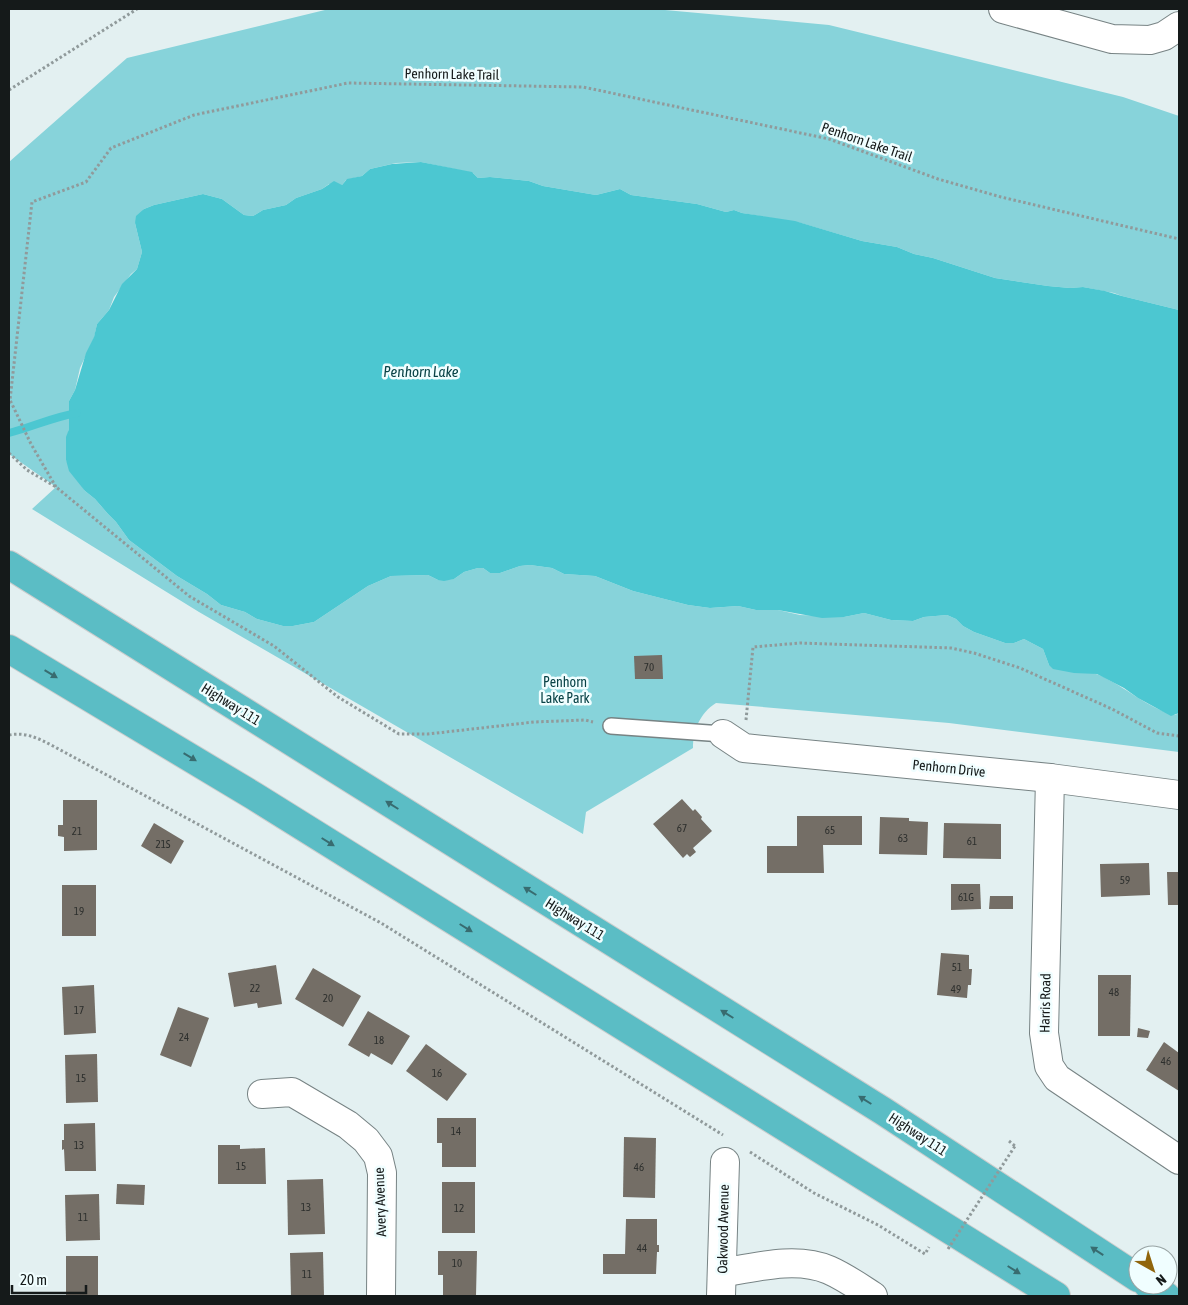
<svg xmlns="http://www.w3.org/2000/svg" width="1188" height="1305" font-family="'Asap Condensed',sans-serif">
<rect width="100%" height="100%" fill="#e3f0f1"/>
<path fill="#87d3da" d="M329 9H654L829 25 1123 97 1179 116V310L1122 296 1114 293 1083 287 1070 288 1048 286 995 278 933 258 914 254 897 247 862 241 801 223 742 213 734 210 726 212 697 204 631 195 620 189 596 195 543 186 529 181 490 177 478 178 473 173 421 162 396 163 370 169 362 176 346 180 342 185 329 184 322 189 296 198 286 205 263 210 253 216 244 215 222 199 203 194 154 205 144 209 135 223 142 252 137 269 131 274 114 297 109 310 97 324 94 338 80 368 75 390 69 401V429L66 441V460L85 491 95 499 108 514 116 522 129 540 177 576 207 594 221 605 245 612 257 619 283 626H293L314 622 368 586 391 576 428 575 438 580 454 579 464 572 478 568H483L490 573H500L520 566 530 565 552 568 564 574 595 576 633 591 688 605 710 608 738 606 756 610H778L800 615 844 617 864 613 891 620 913 621 924 617 947 615 956 619 963 626 974 632 1005 643H1014L1024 639 1043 649 1049 665C1063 668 1087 670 1099 675 1126 687 1147 708 1175 715L1179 713V752L949 723 716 703C700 713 693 730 693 748L586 812 583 834 199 612 32 509 56 487 9 454V162L127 58Z"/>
<path fill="#4cc7d1" d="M421 162 472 172 478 178 490 177 529 181 543 186 596 195 620 189 631 195 697 204 726 212 734 210 742 213 795 221 862 241 897 247 914 254 933 258 995 278 1048 286 1070 288 1083 287 1105 291 1122 296 1179 310V713L1171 716 1138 698 1124 688 1097 674 1074 673 1053 669 1049 665 1043 649 1024 639 1014 643H1005L974 632 963 626 956 619 947 615 924 617 913 621 891 620 864 613 844 617 822 618 778 610H756L738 606 710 608 688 605 633 591 595 576 564 574 552 568 530 565 520 566 500 573H490L483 568H478L464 572 454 579 444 581 438 580 428 575 391 576 368 586 314 622 293 626H283L257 619 245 612 221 605 207 594 177 576 129 540 116 522 108 514 95 499 85 491 69 471 66 460V437L69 429V401L75 390 86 353 94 337 97 324 109 310 122 284 137 269 142 252 135 223 136 216 144 209 154 205 203 194 222 199 244 215 253 216 263 210 286 205 296 198 322 189 334 181 342 185 347 179 362 176 370 169 392 164Z"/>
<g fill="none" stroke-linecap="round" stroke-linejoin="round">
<path stroke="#4cc7d1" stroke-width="8" d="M9 433C32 427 53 417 77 413"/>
</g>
<g fill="#746e66">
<path d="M662 655 663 679H635L634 656Z"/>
<path d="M682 799 693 811 695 809 702 817 701 819 712 831 693 848 696 852 690 857 687 854 683 858 653 824Z"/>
<path d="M63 800H97V850L64 851V837L58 836V825H63Z"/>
<path d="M797 816H862V845H823L824 873H767V846H797Z"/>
<path d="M880 817 909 818V821L928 822 927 855 879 854Z"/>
<path d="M154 823 184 841 171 864 141 846Z"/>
<path d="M944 823 1001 824V859L943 858Z"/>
<path d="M1149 863 1150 895 1101 897 1100 864Z"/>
<path d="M1167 872H1179V905H1168Z"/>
<path d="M951 884H980L981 909 951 910Z"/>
<rect x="62" y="885" width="34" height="51"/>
<path d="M990 896H1013V909H989Z"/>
<path d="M941 953 969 955V969H972L971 985H968L967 998 937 995Z"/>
<path d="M276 965 282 1004 258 1008 257 1003 234 1007 228 973Z"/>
<path d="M313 968 361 996 343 1027 295 999Z"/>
<path d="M1098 975H1131L1130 1036H1098Z"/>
<path d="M94 985 96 1033 64 1035 62 987Z"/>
<path d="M178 1007 209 1018 191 1067 160 1055Z"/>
<path d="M368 1011 410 1036 392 1065 371 1053 369 1057 348 1045Z"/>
<path d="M1138 1028 1150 1031 1148 1038 1137 1037Z"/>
<path d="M1164 1042 1179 1053V1091L1146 1070Z"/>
<path d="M426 1044 467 1074 447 1101 406 1071Z"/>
<path d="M97 1054 98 1102 66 1103 65 1055Z"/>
<path d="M437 1118H476V1167H442V1143H437Z"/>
<path d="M95 1123 96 1171H65L64 1149 62 1150V1140H64V1124Z"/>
<path d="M624 1137 656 1138 655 1198 623 1197Z"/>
<path d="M218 1145H240V1149L265 1148 266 1184H218Z"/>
<path d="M323 1179 325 1234 288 1235 287 1180Z"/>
<rect x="442" y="1182" width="33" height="51"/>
<path d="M117 1184 145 1185 144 1205 116 1204Z"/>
<path d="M99 1194 100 1240 66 1241 65 1195Z"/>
<path d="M626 1219H657V1245H659V1252H657L656 1274H603V1254H625Z"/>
<path d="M438 1251H477L476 1296H443V1275H438Z"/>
<path d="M323 1252 324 1296H291L290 1253Z"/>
<rect x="66" y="1256" width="32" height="40"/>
</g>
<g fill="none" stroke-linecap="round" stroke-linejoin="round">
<g stroke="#778384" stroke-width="18">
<path id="lane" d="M611 726 723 734"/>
</g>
<g stroke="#778384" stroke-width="30">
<g id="street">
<path d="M1003 9 1112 39 1150 40 1164 36 1179 26"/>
<path d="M723 734 744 748 1050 778 1179 795"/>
<path d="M1050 778 1044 1033 1049 1066 1057 1078 1179 1160"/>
<path d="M262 1094 292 1092 348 1125 366 1140 378 1156 382 1173 381 1296"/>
<path d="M722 1273C756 1267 797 1256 829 1270 845 1277 859 1287 873 1296"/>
<path d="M721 1296 725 1162"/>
</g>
</g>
<g stroke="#cccdcd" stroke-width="30">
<g id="highway">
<path d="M9 565 883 1111 1138 1278"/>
<path d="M9 649 254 796 1056 1296"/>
<path d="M1148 1285 1166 1296"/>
</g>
</g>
<g stroke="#909a9b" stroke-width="3" stroke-dasharray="2.5 2.5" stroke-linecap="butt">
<path d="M9 90 137 9"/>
<path d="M9 453 27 470 56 487 189 596 274 646 338 697 399 734H428L534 722 585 720 593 722"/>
<path d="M56 487 31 444 10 400 32 202 86 182 111 148 194 115 348 83 583 87 829 139 938 179 1001 197 1179 239"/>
<path d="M746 720 753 647 800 643 951 648 974 653 1020 668 1112 709 1157 733 1179 736"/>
<path d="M9 735C26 732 38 738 53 746L381 923 723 1135"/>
<path d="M1009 1141 1015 1146"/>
<path d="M750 1152 814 1193 878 1225 925 1254 929 1247"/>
</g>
<use href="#lane" stroke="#fff" stroke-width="15"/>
<use href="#street" stroke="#fff" stroke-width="28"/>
<use href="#highway" stroke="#5bbdc5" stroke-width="28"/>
<path stroke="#909a9b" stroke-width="3" stroke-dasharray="2.5 2.5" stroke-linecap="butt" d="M948 1249 1015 1146"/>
</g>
<defs><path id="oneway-solid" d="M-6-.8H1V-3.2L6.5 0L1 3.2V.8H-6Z" transform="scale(1.25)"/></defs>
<g fill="#386c70">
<use href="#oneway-solid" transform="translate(51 674) rotate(31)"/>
<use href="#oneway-solid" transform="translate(190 757) rotate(31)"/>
<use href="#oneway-solid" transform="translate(392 805) rotate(-148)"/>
<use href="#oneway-solid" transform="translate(328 842) rotate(32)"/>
<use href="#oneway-solid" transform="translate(530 891) rotate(-148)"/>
<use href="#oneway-solid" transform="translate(466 928) rotate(32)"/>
<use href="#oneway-solid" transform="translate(727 1014) rotate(-148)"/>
<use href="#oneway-solid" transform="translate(865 1100) rotate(-148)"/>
<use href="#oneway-solid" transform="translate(1097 1251) rotate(-147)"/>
<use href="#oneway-solid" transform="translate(1014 1270) rotate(32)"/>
</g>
<g text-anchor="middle" stroke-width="5" stroke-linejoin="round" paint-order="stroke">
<g font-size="11" fill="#2d2f2d">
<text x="649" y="671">70</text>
<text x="682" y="832">67</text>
<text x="830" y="834">65</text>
<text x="77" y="835">21</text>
<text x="903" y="842">63</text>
<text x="972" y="845">61</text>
<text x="163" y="848">21S</text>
<text x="1125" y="884">59</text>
<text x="966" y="901">61G</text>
<text x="79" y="915">19</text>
<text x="957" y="971">51</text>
<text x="255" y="992">22</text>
<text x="956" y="993">49</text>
<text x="1114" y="996">48</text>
<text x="328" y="1002">20</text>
<text x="79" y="1014">17</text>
<text x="184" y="1041">24</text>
<text x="379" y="1044">18</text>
<text x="1166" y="1065">46</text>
<text x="437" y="1077">16</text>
<text x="81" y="1082">15</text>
<text x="456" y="1135">14</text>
<text x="79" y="1149">13</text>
<text x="241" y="1170">15</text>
<text x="639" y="1171">46</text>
<text x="306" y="1211">13</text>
<text x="459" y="1212">12</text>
<text x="83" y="1221">11</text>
<text x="642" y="1252">44</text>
<text x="457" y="1267">10</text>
<text x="307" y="1278">11</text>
</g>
<g font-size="14" fill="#151a1a" stroke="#f0feff">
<text transform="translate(452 74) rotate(1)" y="5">Penhorn Lake Trail</text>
<text transform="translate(867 142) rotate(19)" y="5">Penhorn Lake Trail</text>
<text transform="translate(231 704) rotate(32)" y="5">Highway 111</text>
<text transform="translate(949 768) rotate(6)" y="5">Penhorn Drive</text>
<text transform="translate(575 919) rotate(32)" y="5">Highway 111</text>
<text transform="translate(1045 1003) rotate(-89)" y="5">Harris Road</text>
<text transform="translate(918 1134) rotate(33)" y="5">Highway 111</text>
<text transform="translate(380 1202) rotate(-92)" y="5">Avery Avenue</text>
<text transform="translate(723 1229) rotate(-89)" y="5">Oakwood Avenue</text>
</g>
<g font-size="14" fill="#084246" stroke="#f0feff">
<text x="565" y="687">Penhorn<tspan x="565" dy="16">Lake Park</tspan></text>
</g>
<g font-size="15" font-style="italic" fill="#094347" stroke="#f0feff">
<text x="421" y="377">Penhorn Lake</text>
</g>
</g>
<rect width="1188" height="1305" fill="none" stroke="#151a1a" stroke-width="20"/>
<g transform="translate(1153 1270) rotate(141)"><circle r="24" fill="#f0feff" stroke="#98a3a3"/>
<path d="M0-4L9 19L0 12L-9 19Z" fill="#90650c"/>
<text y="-8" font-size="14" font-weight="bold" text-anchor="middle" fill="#151a1a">N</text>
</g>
<path d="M12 1285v8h74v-8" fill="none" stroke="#151a1a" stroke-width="2.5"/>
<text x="20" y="1285" font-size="15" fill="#151a1a" stroke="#f0feff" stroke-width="4" paint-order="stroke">20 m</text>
</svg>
